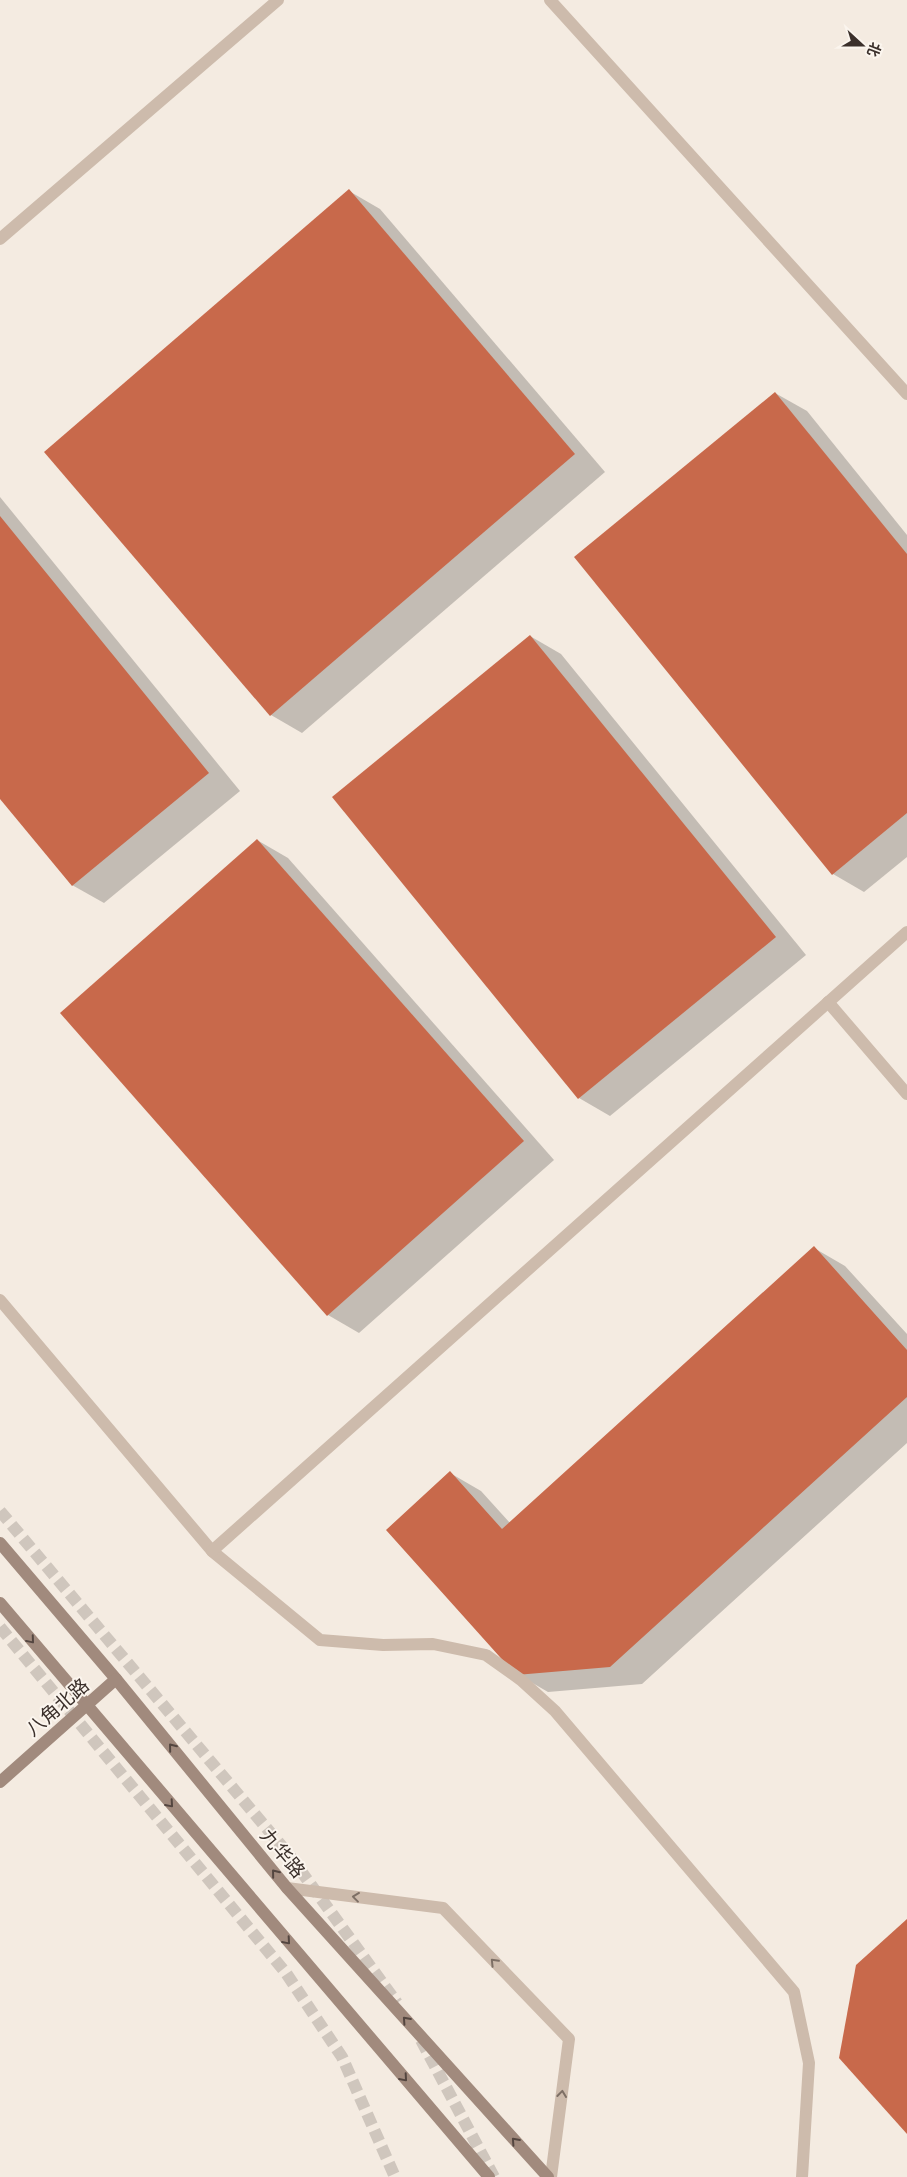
<svg xmlns="http://www.w3.org/2000/svg" width="907" height="2177" font-family="Mulish,'Noto Sans SC',sans-serif">
<rect width="100%" height="100%" fill="#f4ebe1"/>
<g fill="#0003">
<path d="M349 191 380 209 605 472 302 733 271 715Z"/>
<path d="M775 393 807 411 907 535V857L864 892 833 874Z"/>
<path d="M0 497 240 791 104 903 72 885 0 797Z"/>
<path d="M530 636 561 654 806 955 610 1116 579 1098Z"/>
<path d="M257 840 288 858 554 1160 359 1333 328 1315Z"/>
<path d="M814 1248 845 1266 907 1334V1443L642 1684 548 1692 517 1674 450 1473 481 1491 510 1523Z"/>
</g>
<g fill="#c8694b">
<path d="M349 189 575 454 270 716 44 452Z"/>
<path d="M775 392 907 554V813L832 875 574 557Z"/>
<path d="M0 516 209 773 72 886 0 799Z"/>
<path d="M530 635 776 937 578 1099 332 797Z"/>
<path d="M257 839 524 1141 327 1316 60 1013Z"/>
<path d="M814 1246 907 1350V1397L610 1667 516 1675 386 1530 450 1471 502 1529Z"/>
<path d="M907 1919V2134L839 2058 856 1965Z"/>
</g>
<g fill="none" stroke-linecap="round" stroke-linejoin="round">
<g stroke="#cfc6bd" stroke-width="12" stroke-dasharray="12 6" stroke-linecap="butt">
<path d="M0 1511 290 1856 397 2003"/>
<path d="M0 1627 286 1973 342 2057 395 2177"/>
<path d="M421 2040 494 2177"/>
</g>
<g stroke="#cdbbac" stroke-width="12">
<path d="M550 0 907 394"/>
<path d="M0 239 278 0"/>
<path d="M828 1002 907 1094"/>
<path d="M0 1300 212 1551 320 1640 383 1645 433 1644 486 1655 521 1680 555 1711 794 1992 809 2063 802 2177"/>
<path d="M212 1551 907 932"/>
<path d="M287 1888 443 1908 569 2039 551 2177"/>
</g>
<g stroke="#a18a7d" stroke-width="12">
<path d="M0 1543 116 1679 287 1888 548 2177"/>
<path d="M0 1603 489 2177"/>
<path d="M0 1782 116 1679"/>
</g>
</g>
<defs><path id="oneway-chevron" d="M-2-3.5L2.5 0L-2 3.5" fill="none" stroke-width="1.6" stroke-linecap="round" stroke-linejoin="round" transform="scale(1.25)"/></defs>
<g stroke="#544640">
<use href="#oneway-chevron" transform="translate(31 1640) rotate(50)"/>
<use href="#oneway-chevron" transform="translate(172 1747) rotate(-129)"/>
<use href="#oneway-chevron" transform="translate(170 1804) rotate(49)"/>
<use href="#oneway-chevron" transform="translate(275 1873) rotate(-129)"/>
<use href="#oneway-chevron" transform="translate(287 1941) rotate(49)"/>
<use href="#oneway-chevron" transform="translate(406 2020) rotate(-132)"/>
<use href="#oneway-chevron" transform="translate(404 2078) rotate(49)"/>
<use href="#oneway-chevron" transform="translate(515 2141) rotate(-132)"/>
</g>
<g stroke="#7d6f65">
<use href="#oneway-chevron" transform="translate(356 1897) rotate(-173)"/>
<use href="#oneway-chevron" transform="translate(494 1962) rotate(-134)"/>
<use href="#oneway-chevron" transform="translate(562 2094) rotate(-83)"/>
</g>
<g text-anchor="middle" stroke-width="4" stroke-linejoin="round" paint-order="stroke">
<g font-size="19" fill="#3b302b" stroke="#fbf5ee">
<text transform="translate(57 1707) rotate(-41)" y="7">八角北路</text>
<text transform="translate(283 1853) rotate(50)" y="7">九华路</text>
</g>
</g>
<g transform="translate(862 45) rotate(111)" stroke="#fbf5ee" stroke-width="4" paint-order="stroke">
<path d="M0-4L9 19L0 12L-9 19Z" fill="#3b302b"/>
<text y="-8" font-size="14" font-weight="bold" text-anchor="middle" fill="#3b302b">北</text>
</g>
</svg>
